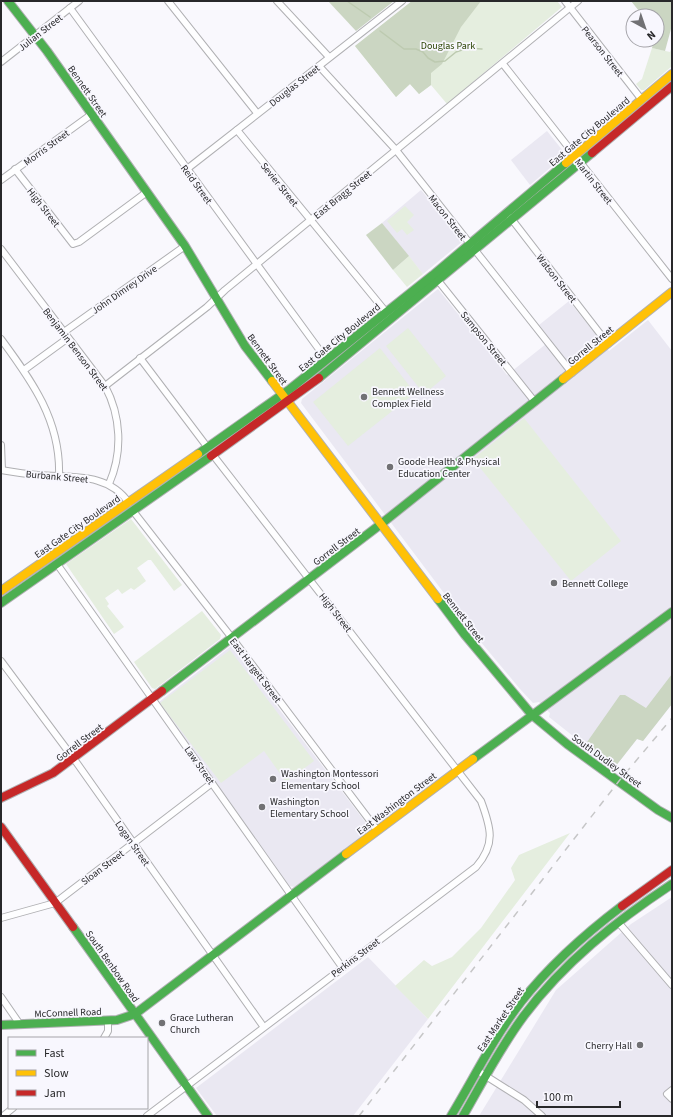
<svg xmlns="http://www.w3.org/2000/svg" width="673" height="1117" font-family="'Source Sans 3',sans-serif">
<rect width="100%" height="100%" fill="#f9f8fd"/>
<g fill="#eae8f2">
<path d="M547 131 563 151 564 156 530 185 511 160Z"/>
<path d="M421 190 463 241 423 274 382 223Z"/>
<path d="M438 289 507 375 551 340 539 325 569 301 609 351 648 320 672 351V704L643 741 637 739 615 767 573 736 549 717 550 713 539 702 533 703 520 689 480 641 301 403 302 399Z"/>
<path d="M231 646 369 827 367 832 295 887 289 886 159 702Z"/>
<path d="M672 897V1116H479L556 990 631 924Z"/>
<path d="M368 957 428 1019 353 1116H217L196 1088Z"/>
</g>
<g fill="#e5eedf">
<path d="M412 1H557L562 7 447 104 431 85 419 94 410 84 396 97 355 46Z"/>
<path d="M672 47V66L644 90H641L636 84 642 79 652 48 670 52Z"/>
<path d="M405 206 414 215 407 222 414 230 407 235 402 229 397 233 387 221Z"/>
<path d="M409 256 423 274 407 287 393 270Z"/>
<path d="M408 328 446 376 424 394 386 346Z"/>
<path d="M380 348 415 393 348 446 313 402Z"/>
<path d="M524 418 621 541 571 581 473 459Z"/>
<path d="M131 519 182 585 174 591 151 560H148L137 568 146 581 134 590 131 588 122 594 118 589 105 598 109 604 107 606 124 627 114 634 66 564Z"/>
<path d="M202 611 221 635 220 639 155 689 152 688 134 662Z"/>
<path d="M230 650 314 761 286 782 264 751 221 783 160 703Z"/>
<path d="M570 833 428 1019 395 986 424 960 432 966 452 957 481 928 515 880 511 868 519 855Z"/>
</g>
<g fill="#cbd6c2">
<path d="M328 1H394L356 31Z"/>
<path d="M412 1H481L461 27 442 64 431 73V85L419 94 410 84 396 97 355 46Z"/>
<path d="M631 1H672L671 29 665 51 652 48 654 40H657V16H643Z"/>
<path d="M382 223 409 256 393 270 366 235Z"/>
<path d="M672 674V704L643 741 637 739 615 767 585 745 620 695H625L646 708Z"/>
</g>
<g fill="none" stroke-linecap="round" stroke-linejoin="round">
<g stroke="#bdcab0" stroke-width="1.5">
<path d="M347 1 370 17"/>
<path d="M380 31 404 49H416L423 52 428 58 435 62 445 61 456 52 468 48 482 49"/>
</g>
<g stroke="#b0b0b3" stroke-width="8">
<g id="street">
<path d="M168 1 257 113"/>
<path d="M277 1 329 57"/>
<path d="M565 1 642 100"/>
<path d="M70 8 326 359"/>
<path d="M1 62 79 1"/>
<path d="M503 64 672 279"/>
<path d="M319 66 396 150 572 373"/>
<path d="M237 130 386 312"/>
<path d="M15 169 73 244 79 242 147 192"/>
<path d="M187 169 402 1"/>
<path d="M1 180 92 114"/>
<path d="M510 217 608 344"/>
<path d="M1 249 105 386C121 416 123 452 109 484"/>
<path d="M436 278 535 402"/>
<path d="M64 332 185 246"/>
<path d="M1 339C32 381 61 421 59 476"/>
<path d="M140 358 208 448"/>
<path d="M24 370 68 338"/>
<path d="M105 386 207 307 225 290 578 1"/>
<path d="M1 445 2 470"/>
<path d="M1 470C13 472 26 474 38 475 71 478 108 472 129 503"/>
<path d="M133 511 232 638 377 830"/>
<path d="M57 564 342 967"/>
<path d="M1 661 74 759 263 1026"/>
<path d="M1 918 55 903 212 783"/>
<path d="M618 922 672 985"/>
<path d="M1 997 19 1023"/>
<path d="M104 1038 108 1031V1021"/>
<path d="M478 1071 524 1100 542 1116"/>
<path d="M672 1090 667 1094 672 1099"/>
<path d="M3 1116 13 1108"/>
<path d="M147 1116 476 867C496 844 491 828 481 801L213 455"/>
</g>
</g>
<g stroke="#b0b0b3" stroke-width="10">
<g id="fast">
<path d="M8 1 47 51 185 246 245 346 272 381"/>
<path d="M319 378 592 153"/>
<path d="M198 454 290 389 433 275 566 163"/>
<path d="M438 599 465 635 532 715 567 744 658 810 672 818"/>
<path d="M1 603 211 456"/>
<path d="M162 691 381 524 563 379"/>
<path d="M473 759 672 612"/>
<path d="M73 927 208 1116"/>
<path d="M1 1025 117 1020 135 1014 346 854"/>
<path d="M451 1116C474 1078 494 1037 521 1002 550 965 585 934 622 906"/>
<path d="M463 1116C482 1083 500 1048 523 1017 563 963 616 921 672 884"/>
</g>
</g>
<g stroke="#b0b0b3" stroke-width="10">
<g id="slow">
<path d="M566 163 672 74"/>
<path d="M563 379 672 292"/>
<path d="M272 381 438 599"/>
<path d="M1 591 198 454"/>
<path d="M346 854 473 759"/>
</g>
</g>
<g stroke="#b0b0b3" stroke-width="10">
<g id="jam">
<path d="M592 153 672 86"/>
<path d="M211 456 319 378"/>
<path d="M1 798 53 773 162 691"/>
<path d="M1 827 73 927"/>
<path d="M622 906 672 870"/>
</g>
</g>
<use href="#street" stroke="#fefeff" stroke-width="6"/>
<use href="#fast" stroke="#4caf50" stroke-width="8"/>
<use href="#slow" stroke="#ffc107" stroke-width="8"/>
<use href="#jam" stroke="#c62828" stroke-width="8"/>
<path stroke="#c6c6c7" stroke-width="1.5" stroke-dasharray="7 7" stroke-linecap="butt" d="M359 1116 619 781 672 718"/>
</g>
<g fill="#717174" stroke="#f8f7fe" stroke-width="1.5">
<circle cx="364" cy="397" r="4"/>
<circle cx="390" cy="467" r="4"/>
<circle cx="554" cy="583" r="4"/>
<circle cx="273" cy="779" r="4"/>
<circle cx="262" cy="807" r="4"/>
<circle cx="162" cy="1023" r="4"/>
<circle cx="640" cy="1045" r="4"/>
</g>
<g text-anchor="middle" stroke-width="3.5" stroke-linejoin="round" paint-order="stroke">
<g font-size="10" fill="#28282a" stroke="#f8f7fe">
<text transform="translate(40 32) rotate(-38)" y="4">Julian Street</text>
<text transform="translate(603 51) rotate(52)" y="4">Pearson Street</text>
<text transform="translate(294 85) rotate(-38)" y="4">Douglas Street</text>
<text transform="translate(88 91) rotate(55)" y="4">Bennett Street</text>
<text transform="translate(589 131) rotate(-40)" y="4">East Gate City Boulevard</text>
<text transform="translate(46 147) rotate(-36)" y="4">Morris Street</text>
<text transform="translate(594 181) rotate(52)" y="4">Martin Street</text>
<text transform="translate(197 184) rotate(54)" y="4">Reid Street</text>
<text transform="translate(280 184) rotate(51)" y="4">Sevier Street</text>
<text transform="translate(342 194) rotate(-39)" y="4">East Bragg Street</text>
<text transform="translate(44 207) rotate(52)" y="4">High Street</text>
<text transform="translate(448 217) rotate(52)" y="4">Macon Street</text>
<text transform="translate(557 278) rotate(52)" y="4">Watson Street</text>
<text transform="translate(124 289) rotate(-35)" y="4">John Dimrey Drive</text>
<text transform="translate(339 337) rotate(-39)" y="4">East Gate City Boulevard</text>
<text transform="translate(484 338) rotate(51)" y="4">Sampson Street</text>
<text transform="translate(590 345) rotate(-39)" y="4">Gorrell Street</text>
<text transform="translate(76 349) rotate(53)" y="4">Benjamin Benson Street</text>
<text transform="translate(268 359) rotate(54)" y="4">Bennett Street</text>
<text transform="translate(57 476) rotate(5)" y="4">Burbank Street</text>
<text transform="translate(77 526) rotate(-35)" y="4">East Gate City Boulevard</text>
<text transform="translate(336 546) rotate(-37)" y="4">Gorrell Street</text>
<text transform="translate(336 612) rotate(52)" y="4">High Street</text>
<text transform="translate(464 617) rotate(52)" y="4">Bennett Street</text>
<text transform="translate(256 670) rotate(53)" y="4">East Hargett Street</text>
<text transform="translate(79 742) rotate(-37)" y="4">Gorrell Street</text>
<text transform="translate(607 760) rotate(36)" y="4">South Dudley Street</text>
<text transform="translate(200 765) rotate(55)" y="4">Law Street</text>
<text transform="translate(396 803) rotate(-37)" y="4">East Washington Street</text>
<text transform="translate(133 843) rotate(55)" y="4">Logan Street</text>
<text transform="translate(102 867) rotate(-37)" y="4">Sloan Street</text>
<text transform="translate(355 957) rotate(-37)" y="4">Perkins Street</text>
<text transform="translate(113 966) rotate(55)" y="4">South Benbow Road</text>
<text transform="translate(68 1012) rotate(-2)" y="4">McConnell Road</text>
<text transform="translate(500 1019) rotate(-56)" y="4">East Market Street</text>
</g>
<g font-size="10" fill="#2a4303" stroke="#f8f7fe">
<text x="448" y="49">Douglas Park</text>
</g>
<g font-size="10" fill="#28282a" stroke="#f8f7fe" text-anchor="start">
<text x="372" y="395">Bennett Wellness<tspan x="372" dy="12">Complex Field</tspan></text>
<text x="398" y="465">Goode Health &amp; Physical<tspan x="398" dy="12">Education Center</tspan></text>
<text x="562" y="587">Bennett College</text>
<text x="281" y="777">Washington Montessori<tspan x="281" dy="12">Elementary School</tspan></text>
<text x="270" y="805">Washington<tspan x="270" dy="12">Elementary School</tspan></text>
<text x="170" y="1021">Grace Lutheran<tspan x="170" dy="12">Church</tspan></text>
<text x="632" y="1049" text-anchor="end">Cherry Hall</text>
</g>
</g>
<rect width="673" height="1117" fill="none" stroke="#28282a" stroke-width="4"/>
<rect x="8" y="1037" width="140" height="72" fill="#f8f7fe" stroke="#a5a4a9"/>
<rect x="16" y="1050" width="20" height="6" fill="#4caf50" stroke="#a5a4a9"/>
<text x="44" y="1057" font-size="12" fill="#28282a">Fast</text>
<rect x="16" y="1070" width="20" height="6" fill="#ffc107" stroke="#a5a4a9"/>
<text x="44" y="1077" font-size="12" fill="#28282a">Slow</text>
<rect x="16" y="1090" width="20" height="6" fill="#c62828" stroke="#a5a4a9"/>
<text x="44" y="1097" font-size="12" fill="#28282a">Jam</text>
<g transform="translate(645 28) rotate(140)"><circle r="19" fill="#f8f7fe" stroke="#a5a4a9"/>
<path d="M0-3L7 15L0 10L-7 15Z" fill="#717174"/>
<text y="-6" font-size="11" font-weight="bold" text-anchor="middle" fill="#28282a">N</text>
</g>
<path d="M537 1101v6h83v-6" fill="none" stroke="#28282a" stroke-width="2"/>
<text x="543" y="1101" font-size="12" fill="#28282a" stroke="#f8f7fe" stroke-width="3" paint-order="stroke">100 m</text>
</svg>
